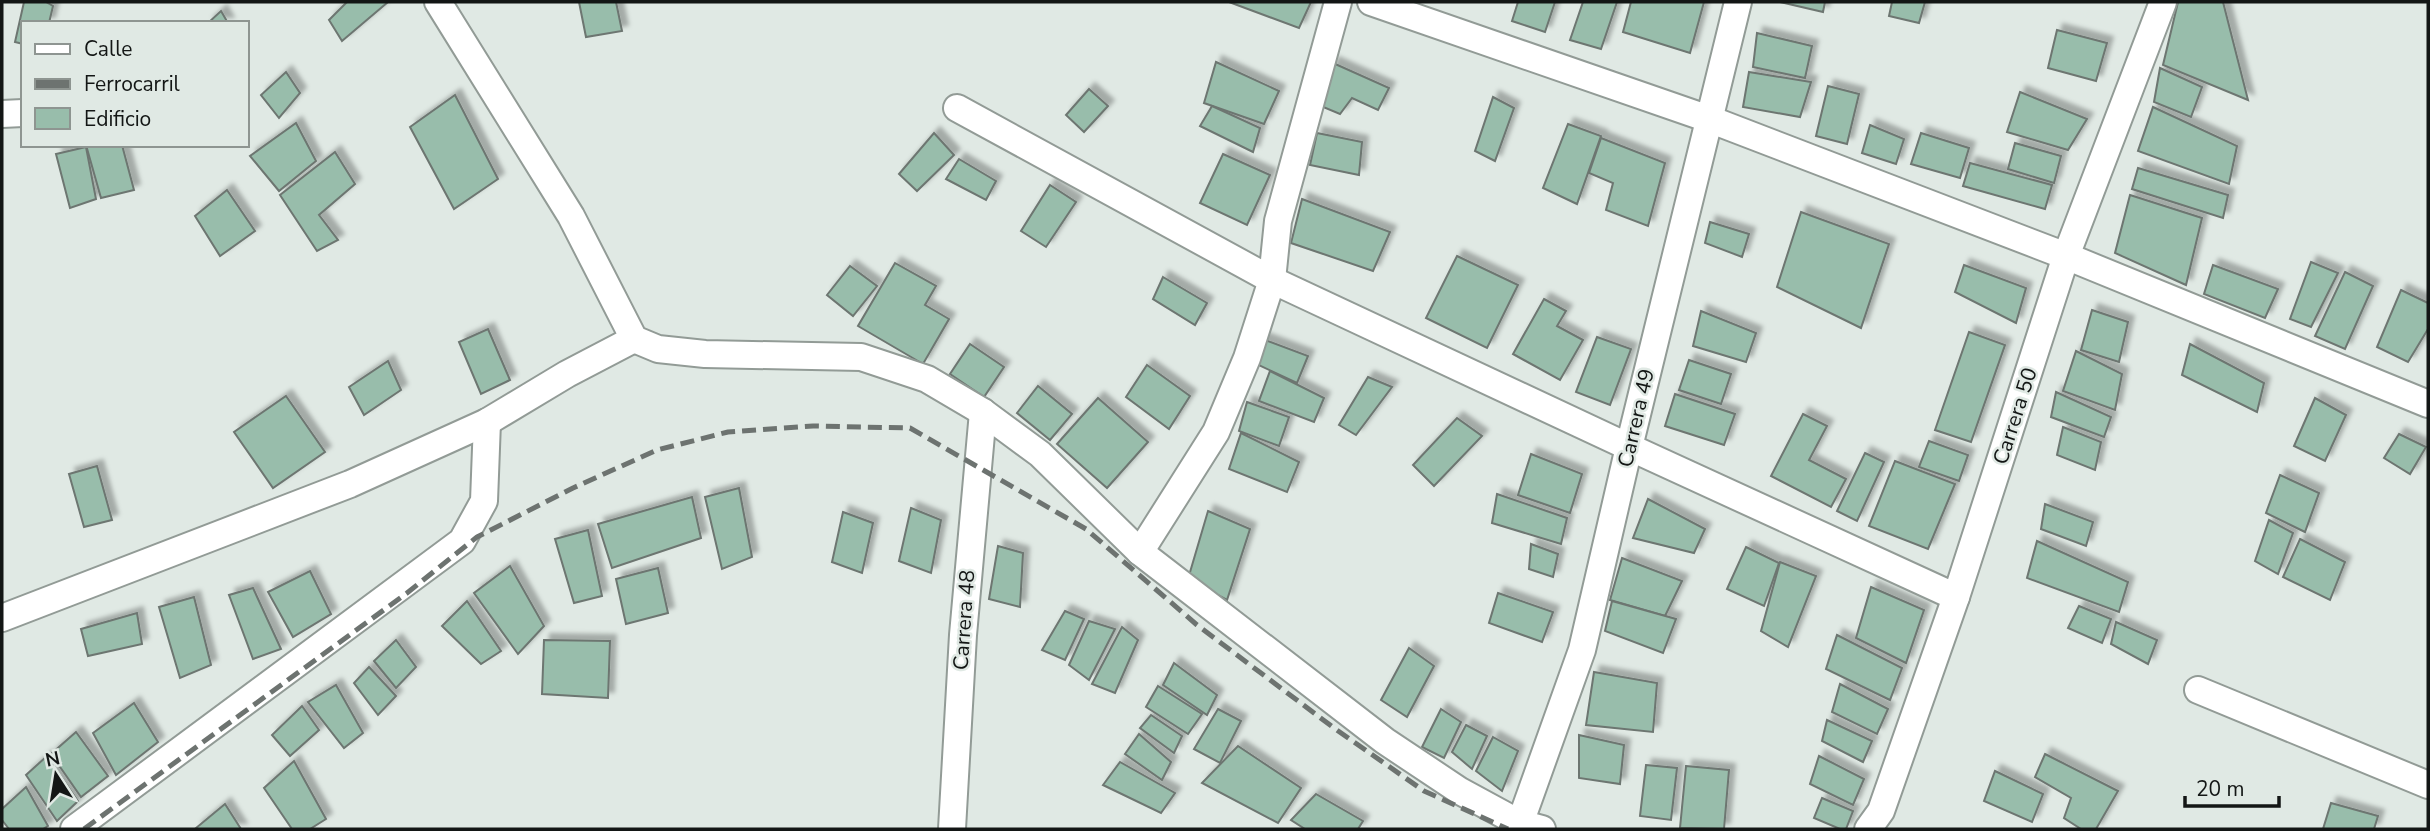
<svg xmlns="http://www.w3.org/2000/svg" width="2430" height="831" font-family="'Nunito Sans',sans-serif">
<defs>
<filter id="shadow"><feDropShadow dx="6" dy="-6" stdDeviation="2" flood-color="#0004"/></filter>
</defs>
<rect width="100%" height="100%" fill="#e0e9e4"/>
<g fill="#98bdab" stroke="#6d7671" stroke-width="2" filter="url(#shadow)">
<path d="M24 2H46L53 6 49 23H23V44L15 42Z"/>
<path d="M347 2H388L342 41 329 20Z"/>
<path d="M579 2H616L622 31 586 37Z"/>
<path d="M1229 2H1311L1299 28Z"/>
<path d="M1518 2H1555L1545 32 1512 21Z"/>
<path d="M1583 2H1617L1601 49 1570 40Z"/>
<path d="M1631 2H1704L1690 53 1623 32Z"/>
<path d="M1780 2H1825L1823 12Z"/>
<path d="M1892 2H1925L1919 23 1889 16Z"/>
<path d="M2178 2H2223L2248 100 2163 65Z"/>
<path d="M221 11 228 23H208Z"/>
<path d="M2057 30 2107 43 2096 81 2048 68Z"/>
<path d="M1757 33 1812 46 1805 78 1753 67Z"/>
<path d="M1216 62 1279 91 1264 124 1204 103Z"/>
<path d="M1333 63 1389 88 1378 110 1352 98 1340 114 1316 104Z"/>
<path d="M2160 68 2202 87 2191 117 2154 102Z"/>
<path d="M286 72 300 93 279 118 261 95Z"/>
<path d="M1749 72 1811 82 1800 117 1743 107Z"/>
<path d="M1828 86 1859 94 1847 144 1816 136Z"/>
<path d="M1089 89 1108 106 1084 132 1066 115Z"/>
<path d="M2020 92 2087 119 2068 150 2007 132Z"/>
<path d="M455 95 498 179 454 209 410 127Z"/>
<path d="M1493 97 1514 108 1495 161 1475 151Z"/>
<path d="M1212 106 1260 128 1253 152 1200 126Z"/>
<path d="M2153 107 2237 146 2229 184 2138 151Z"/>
<path d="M296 123 316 161 279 191 250 156Z"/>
<path d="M1568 124 1601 136 1577 204 1543 188Z"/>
<path d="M1870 125 1904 139 1896 164 1862 153Z"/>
<path d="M934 133 954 155 917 191 899 174Z"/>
<path d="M1317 133 1362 142 1359 175 1310 165Z"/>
<path d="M1921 133 1969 148 1960 178 1911 164Z"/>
<path d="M1601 138 1665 163 1648 226 1606 210 1613 183 1589 173Z"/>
<path d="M2015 143 2061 156 2054 183 2008 169Z"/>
<path d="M86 145H122L134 190 101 198Z"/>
<path d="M86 147 96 199 70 208 56 154Z"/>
<path d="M335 152 355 184 319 215 338 240 317 251 280 195Z"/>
<path d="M1223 154 1270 175 1247 225 1200 203Z"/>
<path d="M959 159 996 181 986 200 946 179Z"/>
<path d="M1970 163 2052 185 2045 209 1963 186Z"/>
<path d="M2138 168 2228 195 2223 218 2132 189Z"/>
<path d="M1050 185 1076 202 1046 247 1021 231Z"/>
<path d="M227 190 255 231 220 256 195 216Z"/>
<path d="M2130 195 2202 218 2186 285 2115 253Z"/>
<path d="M1302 199 1390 232 1373 271 1291 243Z"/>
<path d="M1801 212 1889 244 1861 328 1777 287Z"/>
<path d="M1710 222 1749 234 1742 257 1705 243Z"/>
<path d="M1457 256 1518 285 1487 348 1426 318Z"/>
<path d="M2311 262 2338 273 2311 327 2290 319Z"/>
<path d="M895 263 936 286 925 305 949 319 923 364 858 326Z"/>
<path d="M1964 265 2026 288 2016 323 1955 292Z"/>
<path d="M2213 265 2278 289 2265 318 2204 294Z"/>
<path d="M850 266 877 286 853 316 827 295Z"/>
<path d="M2345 272 2373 286 2345 349 2315 336Z"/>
<path d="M1163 277 1207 303 1195 325 1153 299Z"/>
<path d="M2401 290 2428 303V329L2408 362 2377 347Z"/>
<path d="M1544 299 1566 311 1557 326 1583 340 1560 380 1513 354Z"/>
<path d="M2092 310 2128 322 2119 362 2081 350Z"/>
<path d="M1701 311 1756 333 1746 362 1693 346Z"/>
<path d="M488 329 510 380 481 394 459 342Z"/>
<path d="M1969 332 2005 345 1971 442 1935 430Z"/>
<path d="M1257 337 1308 356 1297 383 1250 361Z"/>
<path d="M1597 337 1631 349 1610 405 1576 392Z"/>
<path d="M970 344 1004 367 984 397 950 374Z"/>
<path d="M2190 344 2264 383 2257 412 2182 375Z"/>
<path d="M2076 351 2122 374 2115 410 2063 391Z"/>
<path d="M1689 360 1731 374 1721 404 1679 390Z"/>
<path d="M388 361 401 390 364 415 349 387Z"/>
<path d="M1147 365 1190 396 1169 429 1126 397Z"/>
<path d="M1270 371 1324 398 1314 422 1259 401Z"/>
<path d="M1368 377 1392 387 1356 435 1339 425Z"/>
<path d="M1038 386 1072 414 1050 440 1017 413Z"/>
<path d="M2056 392 2111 417 2104 437 2051 417Z"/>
<path d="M1675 394 1735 414 1724 445 1665 426Z"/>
<path d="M286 396 325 452 273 488 234 432Z"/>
<path d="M1098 398 1148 442 1107 488 1057 444Z"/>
<path d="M2315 398 2346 415 2325 461 2294 446Z"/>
<path d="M1247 402 1289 417 1279 446 1239 431Z"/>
<path d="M1803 414 1827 426 1809 460 1846 479 1831 507 1771 476Z"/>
<path d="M1457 418 1482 436 1434 486 1413 465Z"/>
<path d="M2063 427 2101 442 2095 470 2057 455Z"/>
<path d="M1241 433 1299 462 1287 492 1229 469Z"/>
<path d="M2399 434 2426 447 2410 474 2384 458Z"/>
<path d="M1929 441 1968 455 1959 481 1919 467Z"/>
<path d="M1865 453 1884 462 1857 521 1837 511Z"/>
<path d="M1531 454 1582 474 1570 513 1518 495Z"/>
<path d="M1895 461 1955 484 1928 549 1869 526Z"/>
<path d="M97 466 112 520 84 527 69 474Z"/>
<path d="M2280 475 2319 493 2305 532 2266 513Z"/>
<path d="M739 488 752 557 722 569 705 497Z"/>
<path d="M1497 494 1567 518 1561 544 1492 523Z"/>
<path d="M692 497 701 538 612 568 598 524Z"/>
<path d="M1648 499 1705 529 1694 553 1633 538Z"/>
<path d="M2045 504 2093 522 2086 546 2041 529Z"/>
<path d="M911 508 941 520 931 573 899 561Z"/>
<path d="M1208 511 1250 529 1227 600 1188 579Z"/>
<path d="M843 512 873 523 862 573 832 562Z"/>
<path d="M2269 520 2293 533 2278 574 2255 561Z"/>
<path d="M588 530 602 596 574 603 555 539Z"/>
<path d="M2300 539 2345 562 2330 600 2283 577Z"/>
<path d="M2037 541 2128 582 2119 612 2027 578Z"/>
<path d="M1531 544 1558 554 1553 577 1529 569Z"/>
<path d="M998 546 1023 553 1020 607 989 599Z"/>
<path d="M1746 547 1779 563 1764 606 1727 589Z"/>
<path d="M1622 558 1682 581 1665 616 1610 600Z"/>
<path d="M1780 562 1816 576 1788 647 1761 631Z"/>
<path d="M510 566 544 626 518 654 474 593Z"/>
<path d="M658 568 668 613 626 624 616 579Z"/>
<path d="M310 571 331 614 293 637 268 592Z"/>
<path d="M1871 587 1924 610 1906 663 1856 638Z"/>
<path d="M253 588 281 649 253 659 229 595Z"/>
<path d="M1498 593 1553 612 1542 642 1489 623Z"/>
<path d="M194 597 211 665 180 678 159 607Z"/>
<path d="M467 601 501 651 481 664 442 626Z"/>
<path d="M1612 601 1676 619 1663 653 1605 631Z"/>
<path d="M2079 606 2111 619 2102 643 2068 628Z"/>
<path d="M1065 611 1084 619 1065 660 1042 650Z"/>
<path d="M137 613 142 644 88 656 81 629Z"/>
<path d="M1089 621 1115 629 1089 680 1069 665Z"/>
<path d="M2116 622 2157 640 2148 664 2111 644Z"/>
<path d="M1122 627 1138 640 1115 693 1092 684Z"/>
<path d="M1837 635 1902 668 1890 700 1826 669Z"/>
<path d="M396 640 416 667 396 688 374 661Z"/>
<path d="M544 640 610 641 608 698 542 694Z"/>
<path d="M1409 648 1434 666 1407 717 1381 700Z"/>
<path d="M1174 663 1217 695 1207 715 1163 685Z"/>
<path d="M369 667 396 696 378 715 354 683Z"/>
<path d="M1594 672 1657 683 1653 732 1586 725Z"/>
<path d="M1840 684 1888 709 1877 734 1832 712Z"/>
<path d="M336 685 363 733 344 748 308 702Z"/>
<path d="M1158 686 1202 714 1188 734 1146 707Z"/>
<path d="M134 703 158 742 116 775 93 733Z"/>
<path d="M302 706 319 730 290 756 272 735Z"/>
<path d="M1218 709 1241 721 1220 763 1194 749Z"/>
<path d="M1441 709 1461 722 1444 758 1422 747Z"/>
<path d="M1151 715 1182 736 1174 753 1140 728Z"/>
<path d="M1827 720 1872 741 1863 762 1822 741Z"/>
<path d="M1466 725 1487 736 1472 769 1452 752Z"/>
<path d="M76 732 108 776 81 797 51 754Z"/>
<path d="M1139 734 1171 762 1162 780 1125 754Z"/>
<path d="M1579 735 1624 745 1620 784 1579 778Z"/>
<path d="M1493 737 1518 751 1502 791 1476 771Z"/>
<path d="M1238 746 1301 788 1278 823 1202 783Z"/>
<path d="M2045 754 2118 791 2096 829H2081L2064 818 2071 798 2035 777Z"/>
<path d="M47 756 78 801 57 821 26 775Z"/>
<path d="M1819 756 1864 779 1853 805 1810 784Z"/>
<path d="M294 761 326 819 310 829H292L264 788Z"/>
<path d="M1120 762 1175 793 1161 813 1103 785Z"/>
<path d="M1646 765 1677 768 1671 820 1640 816Z"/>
<path d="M1686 766 1729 770 1724 829 1680 828Z"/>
<path d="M1995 771 2043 794 2032 822 1984 801Z"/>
<path d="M26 787 48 826 43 829H9L2 820V809Z"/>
<path d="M1316 794 1363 821 1358 829H1305L1291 820Z"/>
<path d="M1822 798 1853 811 1846 829H1840L1814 818Z"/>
<path d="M2331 803 2378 816 2374 829H2323Z"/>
<path d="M225 804 241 829H197L196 828Z"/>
</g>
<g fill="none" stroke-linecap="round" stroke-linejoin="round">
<g stroke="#929b96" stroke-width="30">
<g id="minor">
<path d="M438 2 571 216 634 339 658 349 705 354 861 357 927 379 983 412 1040 454 1140 552 1385 741 1460 791 1519 823 1542 829"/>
<path d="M1371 2 1709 119 2066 256 2428 404"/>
<path d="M957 108 1272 280 1629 447 1956 597"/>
<path d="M2 114 23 113"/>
<path d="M1140 552 1216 432 1247 358 1272 280 1278 221 1338 2"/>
<path d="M2 618 350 484 487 422 567 374 634 339"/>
<path d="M2198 690 2428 785"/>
<path d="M74 829 462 541 484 501 487 422"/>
<path d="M952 829 963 635 983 412"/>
<path d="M1518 829 1582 650 1629 447 1738 2"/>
<path d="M1868 829 1881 811 1956 597 2066 256 2163 2"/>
</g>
</g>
<use href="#minor" stroke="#fff" stroke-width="26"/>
<path stroke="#6d7370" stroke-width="5" stroke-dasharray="14 7" stroke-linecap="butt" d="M84 829 407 593 477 537 573 488 657 450 728 432 813 426 910 428 1086 529 1197 625 1334 728 1424 791 1508 829"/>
</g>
<g text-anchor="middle" stroke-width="5" stroke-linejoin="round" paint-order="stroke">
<g font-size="21" fill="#131615" stroke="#e0e9e4">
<text transform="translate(2015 416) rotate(-72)" y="7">Carrera 50</text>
<text transform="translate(1636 418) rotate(-77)" y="7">Carrera 49</text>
<text transform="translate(964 620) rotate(-86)" y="7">Carrera 48</text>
</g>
</g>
<rect width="2430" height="831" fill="none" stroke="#131615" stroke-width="7"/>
<rect x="21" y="21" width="228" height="126" fill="#e0e9e4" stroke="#8e9591" stroke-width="2"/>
<rect x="35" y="44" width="35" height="10" fill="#ffffff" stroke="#8e9591" stroke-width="2"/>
<text x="84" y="56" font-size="21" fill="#131615">Calle</text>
<rect x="35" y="79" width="35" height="10" fill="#6d7370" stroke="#8e9591" stroke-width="2"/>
<text x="84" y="91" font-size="21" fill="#131615">Ferrocarril</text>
<rect x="35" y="108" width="35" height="21" fill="#98bdab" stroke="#8e9591" stroke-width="2"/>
<text x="84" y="126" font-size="21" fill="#131615">Edificio</text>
<g transform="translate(56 775) rotate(348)" stroke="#e0e9e4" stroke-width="5" paint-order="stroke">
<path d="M0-5L12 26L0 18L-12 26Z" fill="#131615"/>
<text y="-10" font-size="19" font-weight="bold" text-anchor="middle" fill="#131615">N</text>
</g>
<path d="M2185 796v10h94v-10" fill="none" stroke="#131615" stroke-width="3.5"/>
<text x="2196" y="796" font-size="21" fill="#131615" stroke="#e0e9e4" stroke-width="5" paint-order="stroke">20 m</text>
</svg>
